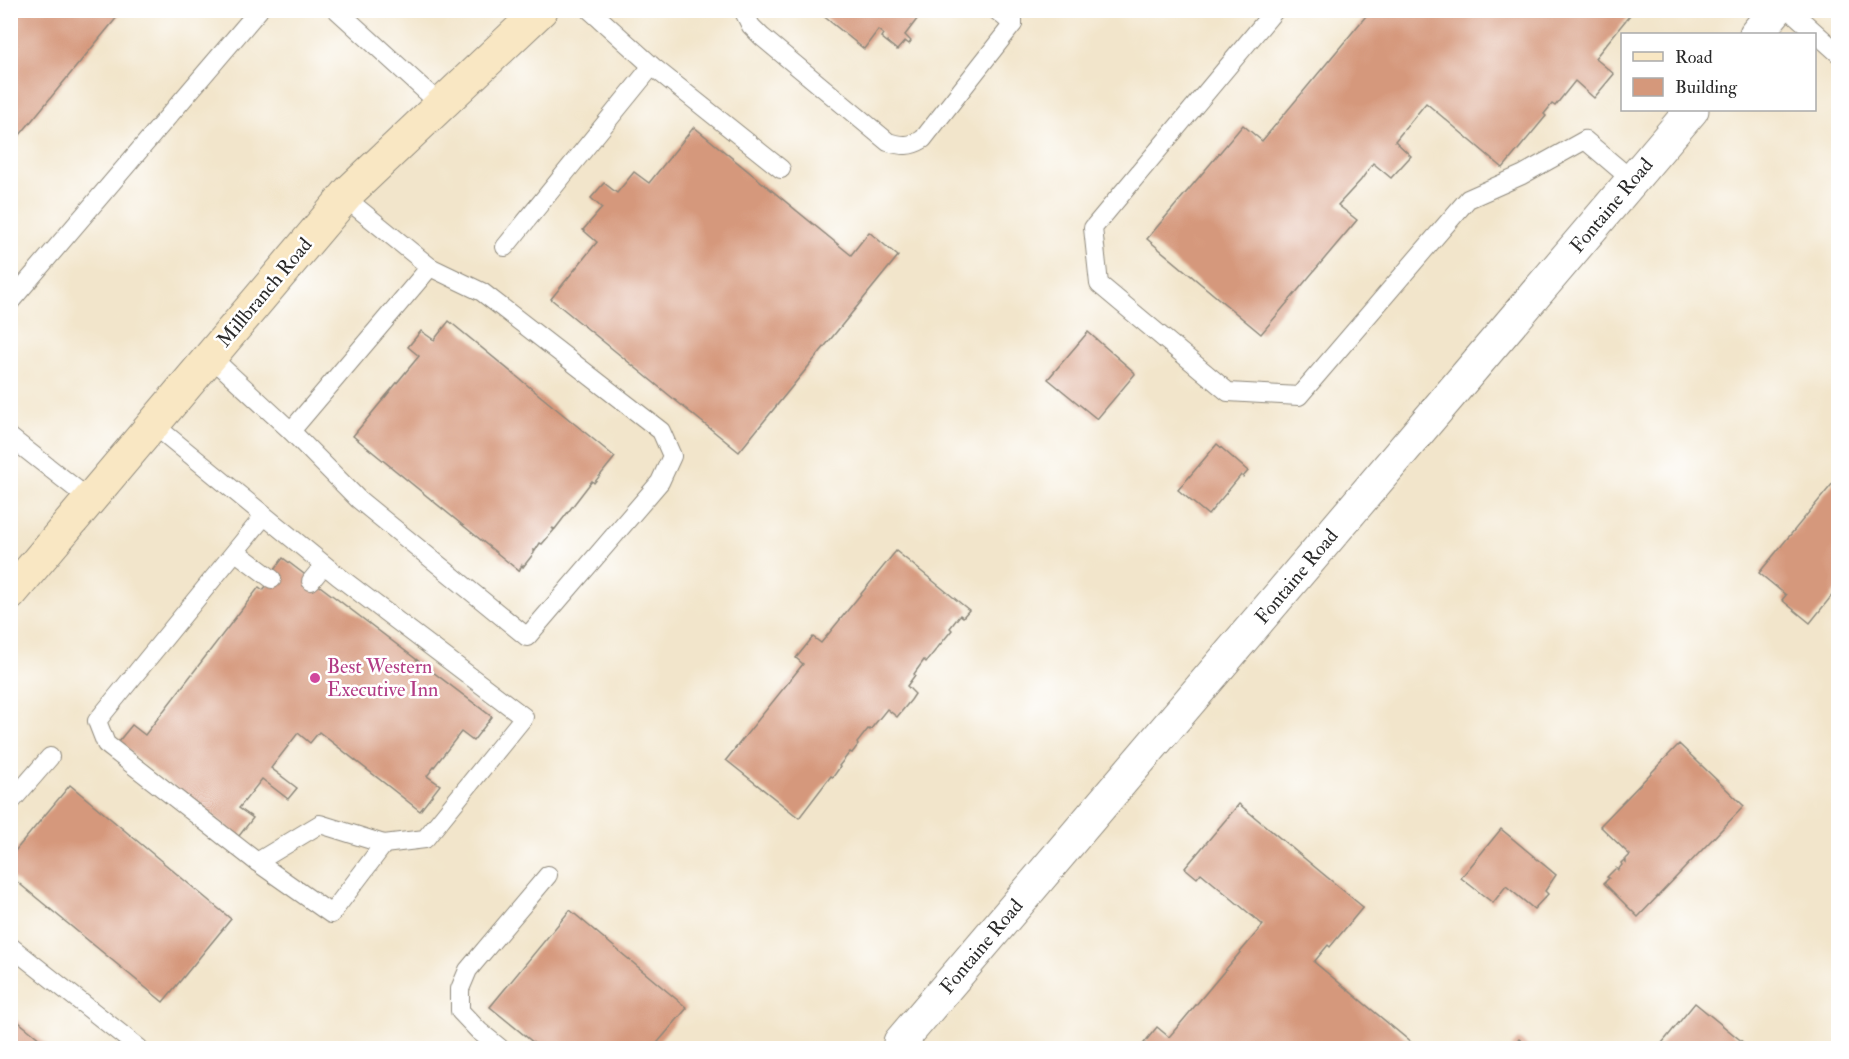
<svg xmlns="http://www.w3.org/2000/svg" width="1849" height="1059" font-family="'IM FELL Double Pica',serif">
<rect width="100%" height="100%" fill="#fff"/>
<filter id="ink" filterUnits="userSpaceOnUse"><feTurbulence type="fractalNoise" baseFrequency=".0167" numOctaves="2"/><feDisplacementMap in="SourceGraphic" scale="12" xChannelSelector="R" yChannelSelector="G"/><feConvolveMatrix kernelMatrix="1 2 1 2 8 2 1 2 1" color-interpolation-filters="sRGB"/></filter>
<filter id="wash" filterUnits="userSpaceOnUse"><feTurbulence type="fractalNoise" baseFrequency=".008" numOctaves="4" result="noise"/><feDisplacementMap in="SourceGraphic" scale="24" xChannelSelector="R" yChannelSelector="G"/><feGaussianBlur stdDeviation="1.35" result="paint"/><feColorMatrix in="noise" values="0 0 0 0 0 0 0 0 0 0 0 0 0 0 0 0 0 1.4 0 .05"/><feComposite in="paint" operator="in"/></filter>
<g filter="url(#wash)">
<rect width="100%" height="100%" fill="#f2e5cb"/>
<g id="blocks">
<g fill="#d5987b">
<path d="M10 10H123L10 147Z"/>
<path d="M816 10H924L905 35 911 41 909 44 905 41 897 50 881 37 883 34 878 30 864 49Z"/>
<path d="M1371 10H1634L1595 58 1614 74 1594 98 1575 81 1555 106 1552 104 1544 114 1546 116 1503 168 1426 103 1395 141 1411 156 1391 178 1373 163 1361 180 1338 205 1357 220 1261 334 1147 239 1243 125 1262 141Z"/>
<path d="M694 127 851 255 869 232 898 256 739 452 551 299 597 242 583 230 602 208 591 198 604 183 617 193 634 172 649 183Z"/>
<path d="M449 321 615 457 594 483 592 481 555 529 552 528 554 530 542 544 540 543 535 551 534 550V553L523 567 522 565 519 571 353 436 419 356 408 347 421 331 434 340Z"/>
<path d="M1088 332 1134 372 1135 374 1097 419 1048 379Z"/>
<path d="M1217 444 1248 471 1243 477 1241 475 1208 515 1178 490Z"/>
<path d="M1838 477V588L1810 623 1782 600 1786 595 1759 573Z"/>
<path d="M896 551 969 610 963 617 960 615 950 628 952 630 926 662 924 660 914 674 915 675 907 686 915 694 911 700 897 717 887 709 870 730 868 729 857 743 858 745 852 753 850 752 839 766 840 767 833 777 831 776 799 818 726 760 803 664 796 658 813 637 821 643Z"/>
<path d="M283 558 492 717 473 741 461 732 427 776 440 785 420 811 319 732 310 743 298 733 271 768 297 788 288 799 262 779 239 808 253 818 239 836 118 742 132 725 145 735 259 587 263 590 274 576 271 574Z"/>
<path d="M1679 744 1744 806 1638 917 1604 883 1609 878 1607 877 1616 868 1618 870 1622 865 1621 863 1624 860 1626 862V859L1630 855 1600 826Z"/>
<path d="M70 785 231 919 163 1002 10 876V857Z"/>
<path d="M1239 804 1363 907 1330 947 1328 945 1314 962 1418 1048H1140L1157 1027 1169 1037 1263 925 1201 873 1197 878 1185 868Z"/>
<path d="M1501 829 1556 875 1545 891 1548 894 1534 909 1506 886 1493 903 1461 878Z"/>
<path d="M570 910 687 1008 653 1048H540L490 1007Z"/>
<path d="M1695 1003 1750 1048H1658Z"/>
<path d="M10 1015 51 1048H10Z"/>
<path d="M1519 1039 1530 1048H1511Z"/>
</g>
</g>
</g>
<g filter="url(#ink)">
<use href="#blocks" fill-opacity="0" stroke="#8e887b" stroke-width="1.5"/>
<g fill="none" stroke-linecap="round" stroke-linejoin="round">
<g stroke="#8e887b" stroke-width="20">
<g id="lane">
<path d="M337 10 441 105"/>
<path d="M590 10 652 66 781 169"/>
<path d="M743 10 751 26 762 37 888 142C902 146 910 147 923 139L1013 24V10"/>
<path d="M996 10 1013 24"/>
<path d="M1275 10 1093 228 1099 284 1228 392 1299 396 1468 199 1522 175 1585 140 1632 180"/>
<path d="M1790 10 1838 53"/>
<path d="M505 247 652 66"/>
<path d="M10 302 259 10"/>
<path d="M210 356 291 431 430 267 344 197"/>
<path d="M153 424 338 576 524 717 425 839 384 844 320 824 257 862 106 744 97 721 264 516"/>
<path d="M291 431 358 499 527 637 660 482 672 456 661 431 482 292 430 267"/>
<path d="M10 437 89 499"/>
<path d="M236 552 272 579"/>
<path d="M311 581 324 565"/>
<path d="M10 803 50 757"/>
<path d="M257 862 331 914 384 844"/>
<path d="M10 946 139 1048"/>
<path d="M500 1048 479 1031 460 1011V989L468 970 548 875"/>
</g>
</g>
<g stroke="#8e887b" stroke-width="35">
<g id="street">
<path d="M1756 34 1776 10"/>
<path d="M900 1042 1692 110"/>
</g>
</g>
<g stroke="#8e887b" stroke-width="35">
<path id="secondary" d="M10 594 350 191 541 10"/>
</g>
<use href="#lane" stroke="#fff" stroke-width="18"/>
<use href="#street" stroke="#fff" stroke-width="33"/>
<use href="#secondary" stroke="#f9e7c3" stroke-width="33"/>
</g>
</g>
<circle fill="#d1479c" stroke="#fff" stroke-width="2" cx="315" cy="678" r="6"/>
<g text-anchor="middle" stroke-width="5" stroke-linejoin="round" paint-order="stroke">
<g font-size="20" fill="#2b2b2b" stroke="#fff">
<text transform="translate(1611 205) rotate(-50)" y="7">Fontaine Road</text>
<text transform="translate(264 292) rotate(-50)" y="7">Millbranch Road</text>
<text transform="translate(1296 576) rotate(-50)" y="7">Fontaine Road</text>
<text transform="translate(981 946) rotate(-50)" y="7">Fontaine Road</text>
</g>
<g font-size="20" fill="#b23c85" stroke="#fff" text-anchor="start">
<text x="327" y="673">Best Western<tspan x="327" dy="23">Executive Inn</tspan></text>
</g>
</g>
<rect width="1849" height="1059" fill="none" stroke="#fff" stroke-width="36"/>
<rect x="1621" y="33" width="195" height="78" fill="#ffffff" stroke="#aaaaaa" stroke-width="1.5"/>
<rect x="1633" y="52" width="30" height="9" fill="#f9e7c3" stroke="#aaaaaa" stroke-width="1.5"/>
<text x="1675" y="63" font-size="18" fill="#2b2b2b">Road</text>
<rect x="1633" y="78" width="30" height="18" fill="#d5987b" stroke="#aaaaaa" stroke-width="1.5"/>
<text x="1675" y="93" font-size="18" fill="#2b2b2b">Building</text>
</svg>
